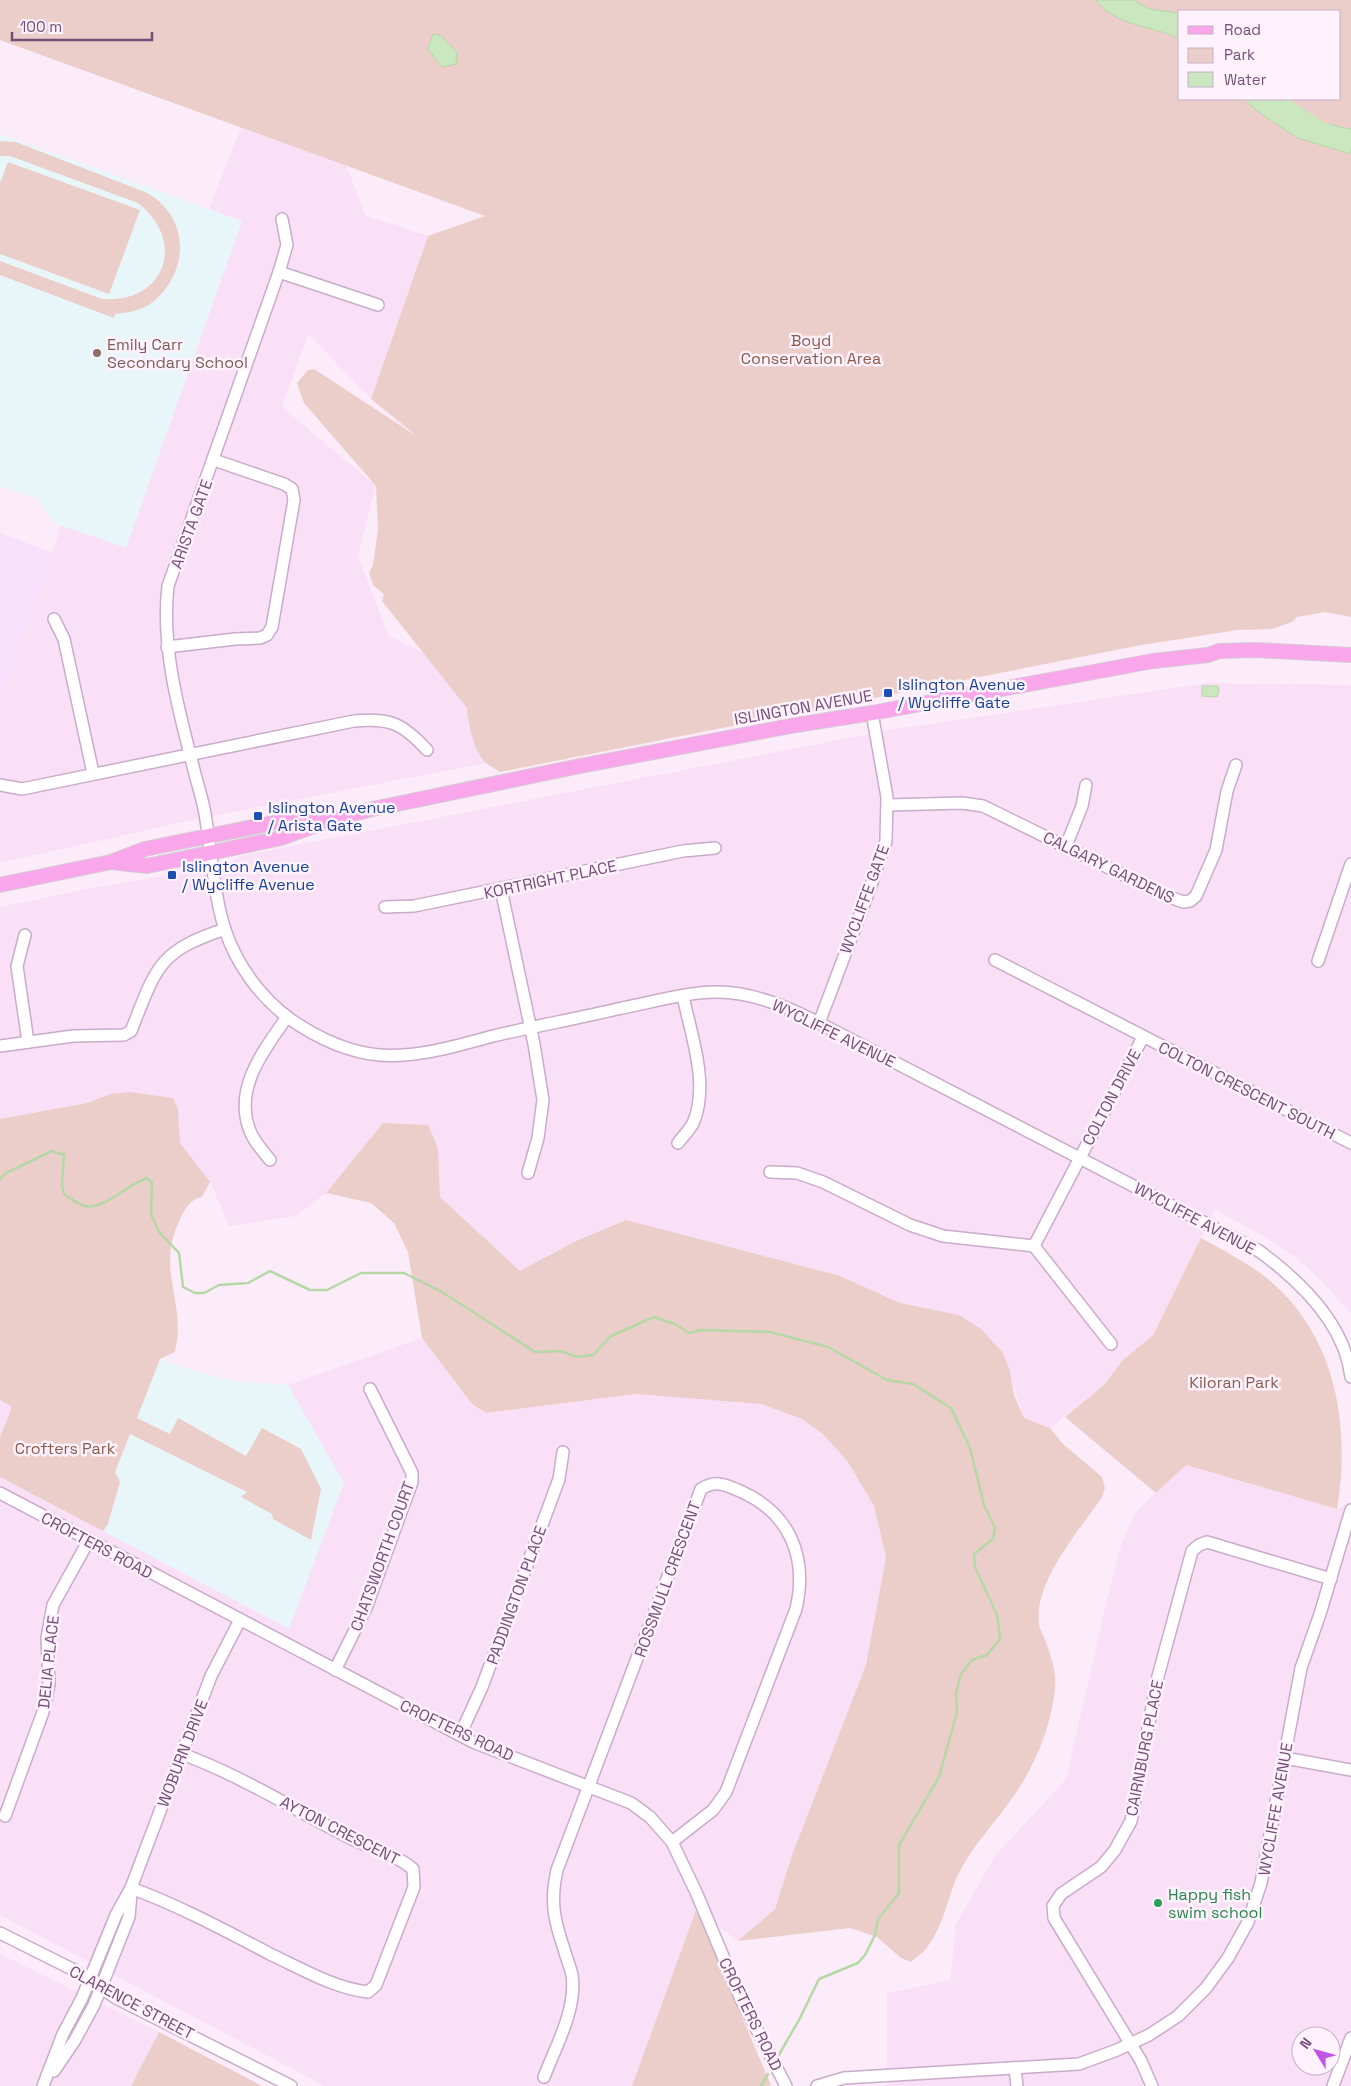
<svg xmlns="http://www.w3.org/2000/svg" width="1351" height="2086" font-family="'Space Grotesk',sans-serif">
<rect width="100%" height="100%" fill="#fcecfa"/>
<g fill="#f9e0f6" fill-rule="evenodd">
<path d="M241 128 346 165 366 216 428 236 371 399 308 334 282 407 376 486 358 555 388 635 456 670 507 759 192 820 0 863V700L53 553 61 525 126 547 242 221 209 209Z"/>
<path d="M1208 683 1351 685V1314L1319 1278 1291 1254 1262 1235 1215 1210 1153 1335 1123 1360 1104 1385 1050 1428 1024 1418 1003 1353 959 1315 900 1303 840 1276 520 1271 440 1197 383 1123 326 1193 296 1216 229 1226 210 1182 180 1143 87 1103 0 1119V907L86 889 165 876 166 879 179 876V873L185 872 196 874 232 867 234 860 240 856 895 729Z"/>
<path d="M422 1338 472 1404 486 1413 636 1394 761 1404 802 1419 823 1434 848 1462 874 1506 886 1557 866 1665 792 1855 775 1909 738 1941 696 1910 632 2086H325L0 1915V1477L93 1525 343 1483 288 1385Z"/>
<path d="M0 1400 12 1407 0 1437Z"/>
<path d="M1186 1465 1337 1509 1351 1502V2086H887V1993L950 1980 956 1924 995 1856 1066 1779 1107 1600 1122 1542 1137 1510ZM1301 2036H1331V2066H1301Z"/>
<path d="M0 1954 159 2032 131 2086H0Z"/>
</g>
<path fill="#f8e0fc" d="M0 533 53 553 0 700Z"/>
<g fill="#e8f6f9">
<path d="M0 134 242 221 126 548 54 523 36 498 0 486Z"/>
<path d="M160 1359 195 1371 232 1381 288 1385 344 1483 289 1629 103 1531 108 1524 120 1482 115 1472Z"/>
</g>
<g fill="#ebcec9" fill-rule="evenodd">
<path d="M0 0H1351V617L1325 612 1297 617 1292 622 1272 629 1237 630 1136 646 500 772C495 769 488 765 484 761 473 748 468 724 467 708L382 601 384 594 373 585 369 573 373 565 378 529 376 486 304 403 297 383 308 370 314 369 418 437 371 399 428 236 485 216 0 40ZM1180 11H1340V99H1180Z"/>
<path d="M0 141 16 142 145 192C184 212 191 259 163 292 158 297 152 304 145 307 136 311 126 313 115 314L114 318 0 275V261L102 299C164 304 188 242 138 203L10 156H0Z"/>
<path d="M8 162 140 210 109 294 0 254V183Z"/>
<path d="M130 1092 173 1098 178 1109 180 1143 210 1182 202 1197C191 1199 186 1207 181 1217 159 1262 177 1285 178 1329 178 1337 176 1345 175 1352L160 1359 137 1418 170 1434 178 1418 246 1456 262 1428 301 1449 321 1489 311 1540 273 1519 272 1514 241 1497 247 1492 130 1434 115 1472 120 1482 108 1524 103 1531 0 1477V1437L12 1407 0 1400V1119L87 1103 111 1094Z"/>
<path d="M383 1123 428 1125 438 1148 440 1197 520 1271 574 1242 626 1220 840 1276 900 1303 959 1315 981 1329 1003 1353 1010 1371 1014 1395 1024 1418 1050 1428 1063 1444 1102 1477 1105 1488 1102 1497C1080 1530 1034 1581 1039 1623 1039 1627 1042 1633 1044 1637 1050 1654 1057 1670 1055 1688 1052 1725 1035 1766 1013 1797 995 1823 971 1847 957 1877 947 1900 943 1926 928 1946 924 1952 917 1957 911 1962L901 1958 877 1937 850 1928 738 1941 775 1909 792 1855 866 1665 886 1557 874 1506 848 1462 823 1434 802 1419 761 1404 636 1394 486 1413 472 1404 422 1338 408 1252 394 1223 371 1203 326 1193Z"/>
<path d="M1201 1238C1224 1251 1249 1263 1269 1280 1336 1336 1351 1426 1337 1509L1186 1465 1156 1493 1065 1417 1104 1385 1123 1360 1153 1335Z"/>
<path d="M696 1910 771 2085 769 2086H632Z"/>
<path d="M159 2032 262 2086H131Z"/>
</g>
<g fill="#cbe7bf" stroke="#b5d8a6">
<path d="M1096 0H1134L1149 9 1177 13 1180 15V39C1152 25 1116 27 1096 0Z"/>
<path d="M433 34 440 35 457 52 456 64 442 67 428 49Z"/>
<path d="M1244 99H1270L1294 115 1307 120 1351 129V154L1298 138 1257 111Z"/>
<path d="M1202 686H1218L1219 691 1217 697 1202 696Z"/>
</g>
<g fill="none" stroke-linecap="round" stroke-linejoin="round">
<g stroke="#b5d8a6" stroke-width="2.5">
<path d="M0 1179 6 1173 52 1151 64 1155 62 1185 64 1194C70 1198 78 1205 85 1206 104 1210 128 1184 147 1178L152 1183 151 1214 159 1232 179 1253 183 1287 195 1293H204L219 1285 248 1283 270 1271 310 1290H327L361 1273H404L442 1292 535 1352 561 1351 577 1357 593 1355 611 1336 654 1317 675 1324 689 1333 701 1330 770 1332 828 1347 887 1380 913 1384 951 1408 970 1448 984 1505 995 1528 993 1539 974 1554 975 1567 997 1615 1000 1639 987 1655 972 1660 961 1674 956 1693 957 1712 939 1777 899 1845V1893L878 1919 875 1935 865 1955 858 1963 819 1979 799 2020 777 2058"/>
<path d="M761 2086 768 2074"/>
</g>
<path stroke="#cbe7bf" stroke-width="16" d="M1274 99 1319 129 1351 141"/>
<g stroke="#c9abca" stroke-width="14">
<g id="minor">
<path d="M282 219 287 245 279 272 168 586C161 646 178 708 193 766 197 784 204 802 206 820 212 857 214 895 225 930 237 965 260 997 290 1019 316 1037 346 1052 379 1055 417 1058 456 1046 493 1036 536 1026 579 1018 622 1008 653 1002 686 992 717 992 753 992 787 1007 819 1023L1259 1251C1300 1281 1345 1324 1351 1377"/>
<path d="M279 272 378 305"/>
<path d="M54 619 64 639 93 773"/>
<path d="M167 647 235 639 260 638 267 635 272 627 294 500 292 489 284 484 214 460"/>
<path d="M0 785 22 789 354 721C391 718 402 723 427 750"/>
<path d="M888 805 962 803 983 806 1162 894 1183 902 1190 901 1196 896 1216 850 1227 791 1236 765"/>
<path d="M1066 846 1082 806 1086 785"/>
<path d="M501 889 534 1044 543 1100 538 1138 528 1173"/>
<path d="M385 907 414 906 683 851 715 848"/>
<path d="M25 935 17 966 28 1042"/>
<path d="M995 960 1351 1143"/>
<path d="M1318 961 1351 864"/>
<path d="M819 1023 870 888 886 841 887 797 872 713"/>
<path d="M0 1046 73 1036 124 1035 131 1031 133 1026C157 965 160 951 225 929"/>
<path d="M678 1143C683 1136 691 1129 694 1121 709 1083 691 1035 683 996"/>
<path d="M270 1160C263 1151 254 1142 250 1131 233 1088 264 1050 287 1017"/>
<path d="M770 1172 797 1173 823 1182 910 1225 943 1236 1034 1246"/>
<path d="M1034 1246 1143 1037"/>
<path d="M1034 1246 1111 1344"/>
<path d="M0 1493 473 1742 618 1798 631 1803 650 1817 672 1842 696 1892 741 1999 786 2086"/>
<path d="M335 1670 366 1608 412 1482V1473L370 1389"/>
<path d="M460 1735 482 1687 559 1479 563 1452"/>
<path d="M1285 1758 1351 1770"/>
<path d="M5 1816 43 1712 49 1684 47 1638 53 1605 89 1540"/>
<path d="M131 1888C180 1906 226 1931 272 1955 302 1969 334 1988 368 1992L376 1985 414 1887 413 1869C395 1854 373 1849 352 1839 295 1810 242 1776 182 1754"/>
<path d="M0 1933 74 1970 116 1998 291 2086"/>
<path d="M1015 2068 1017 2086"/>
<path d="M54 2071 75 2040 94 2005 129 1917 131 1893"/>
<path d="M544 2077C556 2046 577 2009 572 1975 570 1966 566 1957 564 1949 554 1920 550 1901 557 1870L701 1489C716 1480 724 1484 740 1491 790 1513 808 1557 796 1609L726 1792 713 1810 672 1842"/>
<path d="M43 2086 63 2034 82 1998 116 1915 131 1888 211 1676 240 1620"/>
<path d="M817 2086 844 2078 1079 2064 1117 2050 1149 2035 1178 2016 1206 1988 1228 1958 1248 1922 1261 1883 1301 1668 1320 1614 1351 1510"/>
<path d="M1152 2086 1141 2061 1054 1918 1053 1906 1061 1894 1101 1867 1115 1850 1131 1821 1157 1680 1192 1551 1199 1545 1207 1542 1331 1579"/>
<path d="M1333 2086 1351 2038"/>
</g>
</g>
<g stroke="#d5cad6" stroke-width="16">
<g id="major">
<path d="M111 862 147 866 281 838 325 822 368 810 580 766 796 725 872 713 1153 661 1208 655 1219 651 1255 650 1351 655"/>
<path d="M0 885 111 862 145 849 278 822H314"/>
</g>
</g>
<use href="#minor" stroke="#fff" stroke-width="11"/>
<use href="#major" stroke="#f9a6ea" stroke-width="14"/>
</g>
<circle fill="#8d6e63" stroke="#fff2fd" stroke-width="2" cx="97" cy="353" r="5"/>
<g fill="#1a4fb4" stroke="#fff2fd" stroke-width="2">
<rect x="883" y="688" width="10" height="10" rx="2.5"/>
<rect x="253" y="811" width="10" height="10" rx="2.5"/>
<rect x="167" y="870" width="10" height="10" rx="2.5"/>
</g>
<circle fill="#2e9e5b" stroke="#fff2fd" stroke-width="2" cx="1158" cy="1903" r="5"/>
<g text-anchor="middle" stroke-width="5" stroke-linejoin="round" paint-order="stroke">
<g font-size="16" fill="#8a5b4b" stroke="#fff2fd">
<text x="811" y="346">Boyd<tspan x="811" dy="18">Conservation Area</tspan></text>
<text x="1234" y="1388">Kiloran Park</text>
<text x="65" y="1454">Crofters Park</text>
</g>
<g font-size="16" fill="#785e54" stroke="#fff2fd" text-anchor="start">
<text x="107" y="350">Emily Carr<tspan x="107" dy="18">Secondary School</tspan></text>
</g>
<g font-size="16" fill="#744e78" stroke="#fff2fd">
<text transform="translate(191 524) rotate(-70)" y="6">ARISTA GATE</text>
<text transform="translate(803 707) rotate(-10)" y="6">ISLINGTON AVENUE</text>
<text transform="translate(1109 867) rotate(26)" y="6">CALGARY GARDENS</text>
<text transform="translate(550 879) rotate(-12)" y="6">KORTRIGHT PLACE</text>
<text transform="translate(864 899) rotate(-70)" y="6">WYCLIFFE GATE</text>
<text transform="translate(834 1033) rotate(26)" y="6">WYCLIFFE AVENUE</text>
<text transform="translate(1247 1090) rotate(27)" y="6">COLTON CRESCENT SOUTH</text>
<text transform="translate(1111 1097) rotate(-62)" y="6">COLTON DRIVE</text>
<text transform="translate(1195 1218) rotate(28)" y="6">WYCLIFFE AVENUE</text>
<text transform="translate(97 1545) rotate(28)" y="6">CROFTERS ROAD</text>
<text transform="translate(382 1556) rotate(-70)" y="6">CHATSWORTH COURT</text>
<text transform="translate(667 1579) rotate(-70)" y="6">ROSSMULL CRESCENT</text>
<text transform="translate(516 1595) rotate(-70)" y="6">PADDINGTON PLACE</text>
<text transform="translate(48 1662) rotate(-84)" y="6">DELIA PLACE</text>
<text transform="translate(457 1730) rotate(25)" y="6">CROFTERS ROAD</text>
<text transform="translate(1144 1748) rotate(-79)" y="6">CAIRNBURG PLACE</text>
<text transform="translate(182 1753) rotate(-69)" y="6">WOBURN DRIVE</text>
<text transform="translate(1275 1809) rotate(-80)" y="6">WYCLIFFE AVENUE</text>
<text transform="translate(340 1830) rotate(27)" y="6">AYTON CRESCENT</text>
<text transform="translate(132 2002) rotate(28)" y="6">CLARENCE STREET</text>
<text transform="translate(751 2014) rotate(64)" y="6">CROFTERS ROAD</text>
</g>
<g font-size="16" fill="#164399" stroke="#fff2fd" text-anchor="start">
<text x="898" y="690">Islington Avenue<tspan x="898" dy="18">/ Wycliffe Gate</tspan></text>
<text x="268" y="813">Islington Avenue<tspan x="268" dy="18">/ Arista Gate</tspan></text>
<text x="182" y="872">Islington Avenue<tspan x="182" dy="18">/ Wycliffe Avenue</tspan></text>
</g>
<g font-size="16" fill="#27864d" stroke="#fff2fd" text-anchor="start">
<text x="1168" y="1900">Happy fish<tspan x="1168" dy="18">swim school</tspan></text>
</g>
</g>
<rect x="1178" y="10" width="162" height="90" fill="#fff2fd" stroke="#c7b0c8"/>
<rect x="1188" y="26" width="25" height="8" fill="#f9a6ea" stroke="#c7b0c8"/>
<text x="1224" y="35" font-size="15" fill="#744e78">Road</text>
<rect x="1188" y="48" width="25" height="15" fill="#ebcec9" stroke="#c7b0c8"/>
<text x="1224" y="60" font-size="15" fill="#744e78">Park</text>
<rect x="1188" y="72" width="25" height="15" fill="#cbe7bf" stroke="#c7b0c8"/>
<text x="1224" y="85" font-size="15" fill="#744e78">Water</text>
<g transform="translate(1316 2051) rotate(307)"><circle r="24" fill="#fff2fd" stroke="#c7b0c8"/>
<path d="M0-4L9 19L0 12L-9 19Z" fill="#c254e3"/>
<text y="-8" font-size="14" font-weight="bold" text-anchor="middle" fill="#744e78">N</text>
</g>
<path d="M12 32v8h140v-8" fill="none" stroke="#744e78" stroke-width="2.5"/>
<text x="20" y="32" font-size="15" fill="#744e78" stroke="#fff2fd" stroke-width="4" paint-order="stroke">100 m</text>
</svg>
